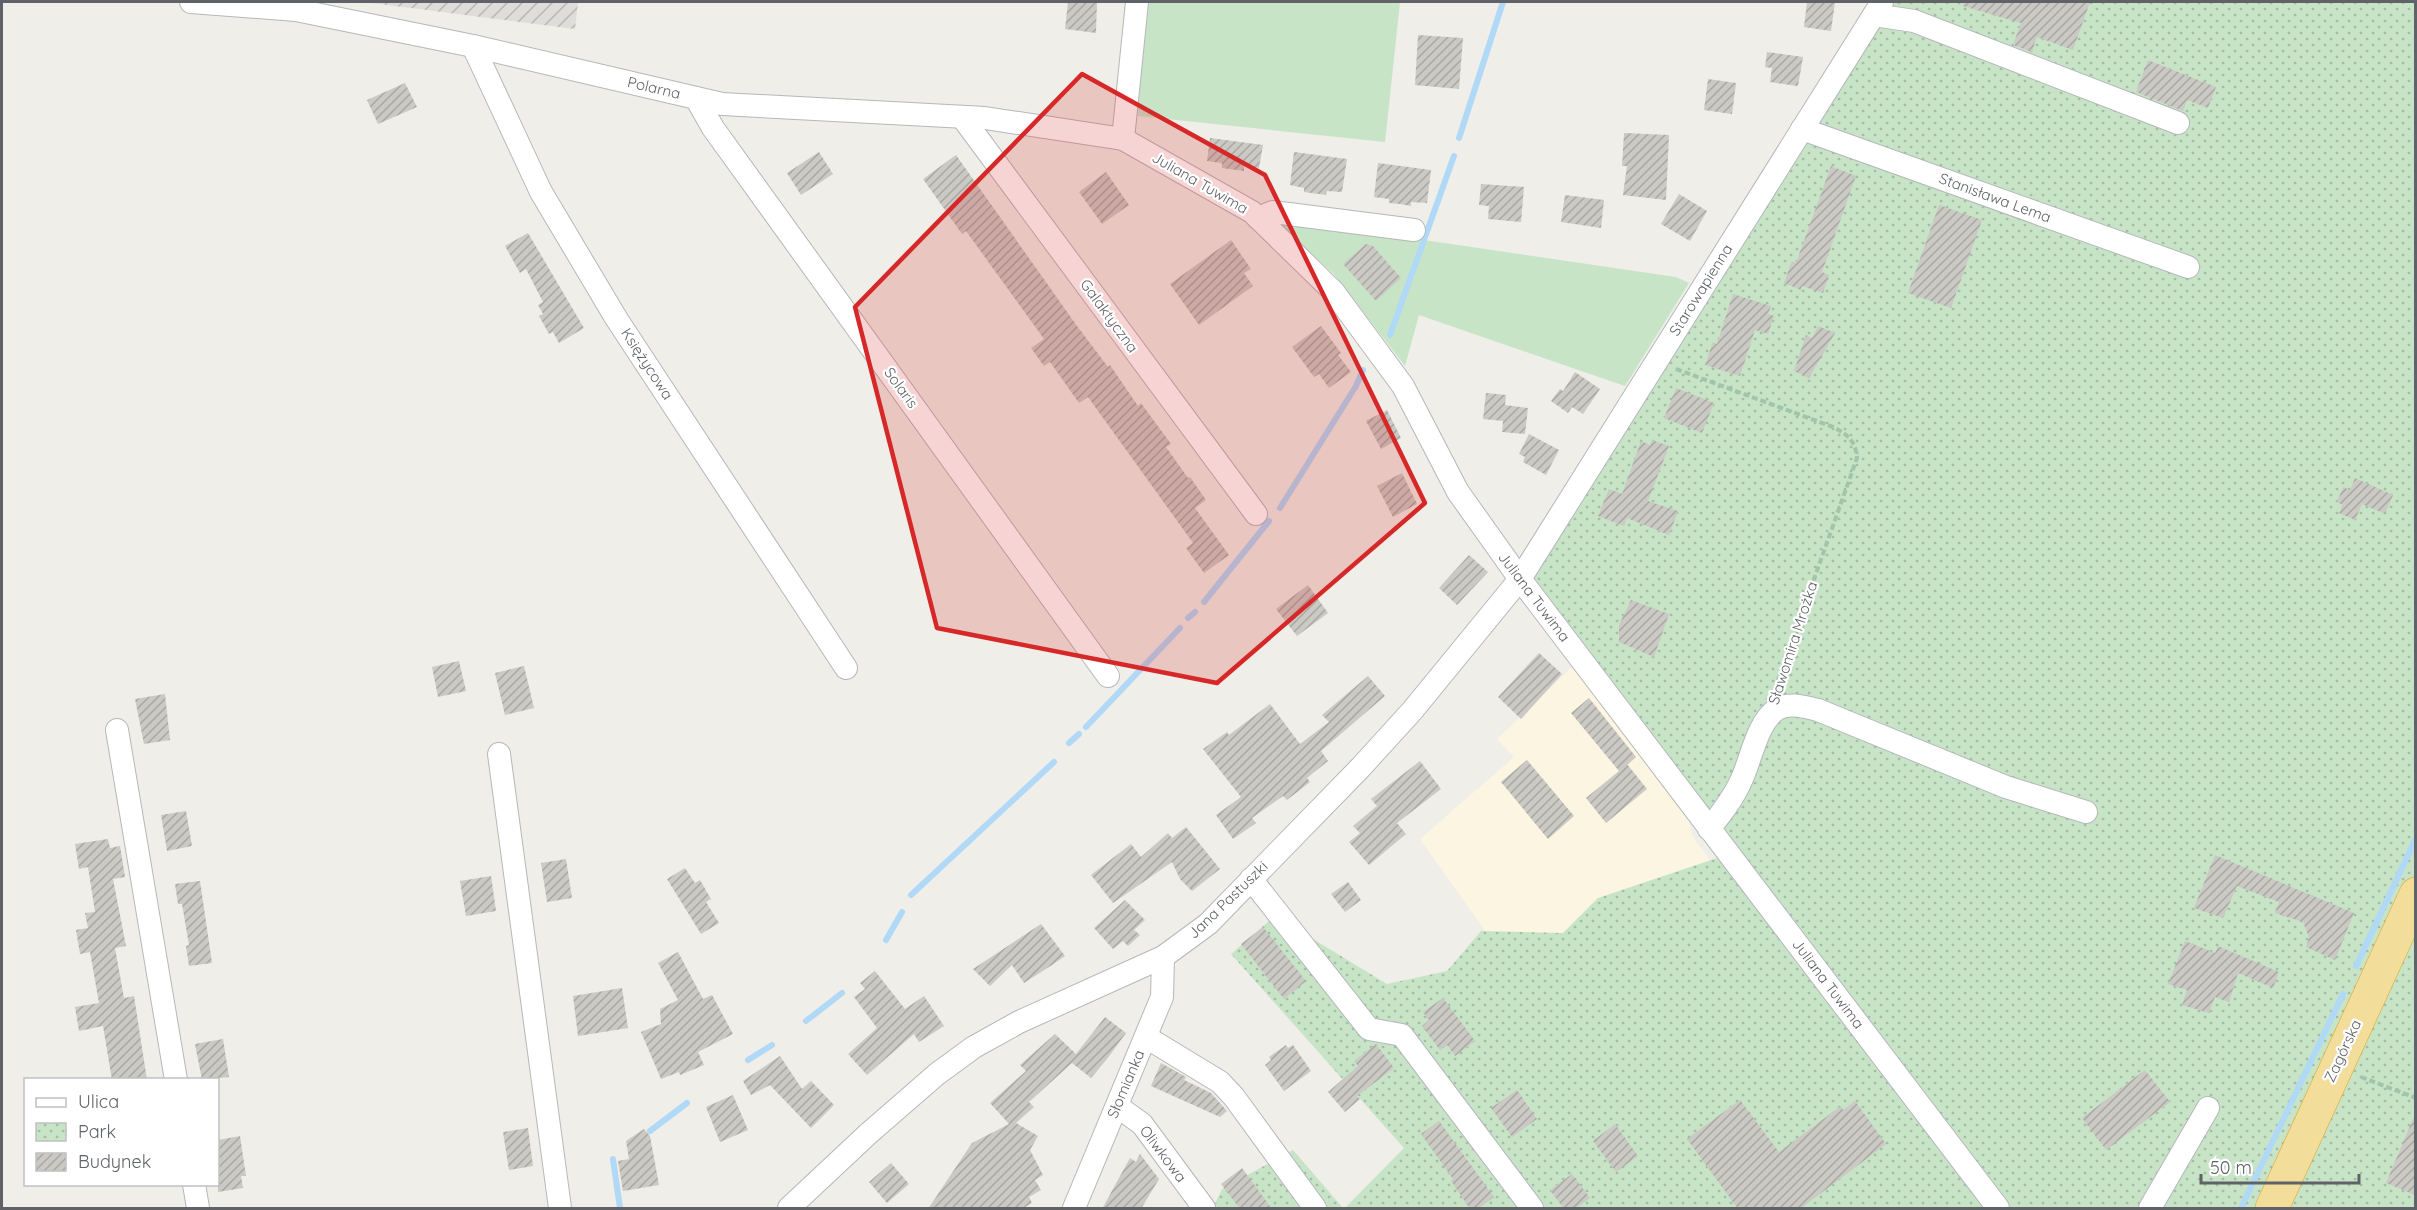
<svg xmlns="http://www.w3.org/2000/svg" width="2417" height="1210" font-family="Quicksand,sans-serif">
<defs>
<pattern id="industrial-furrows" width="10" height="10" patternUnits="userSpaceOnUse" patternTransform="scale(1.5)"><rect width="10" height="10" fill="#dfddda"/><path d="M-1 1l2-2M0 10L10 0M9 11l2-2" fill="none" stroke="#b8b7b5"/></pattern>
<pattern id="park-dots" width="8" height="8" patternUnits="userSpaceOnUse" patternTransform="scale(1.5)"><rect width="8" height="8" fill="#c7e4c7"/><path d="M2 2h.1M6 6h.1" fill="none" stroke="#a5bca5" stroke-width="1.8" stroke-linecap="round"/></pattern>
<pattern id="building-hatch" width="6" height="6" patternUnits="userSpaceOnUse" patternTransform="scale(1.5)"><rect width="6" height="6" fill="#cbc9c4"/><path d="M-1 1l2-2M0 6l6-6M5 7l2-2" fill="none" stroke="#a8a7a3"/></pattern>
</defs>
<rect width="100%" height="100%" fill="#efeee8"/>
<path fill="#fbf5e1" d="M1575 664 1687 811 1692 836 1946 1170 1656 1172 1420 839 1514 757 1497 739Z"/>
<path fill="url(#industrial-furrows)" d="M364 2H578L575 29Z"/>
<g fill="#c7e4c7">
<path d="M1145 2H1400L1385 142 1138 116Z"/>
<path d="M1273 218 1676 277 1689 283 1625 386 1419 315 1405 366 1334 274Z"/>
</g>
<g fill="url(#park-dots)">
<path d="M1889 2H2415V1208H1345L1404 1148 1231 954 1275 916 1387 984 1447 971 1481 931 1563 933 1598 898 1723 856 1516 583Z"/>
<path d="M1293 1150 1343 1208H1213L1222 1189Z"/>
</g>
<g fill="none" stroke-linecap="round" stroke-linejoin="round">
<g stroke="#b0d8f7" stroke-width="6">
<path d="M1459 138 1503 2"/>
<path d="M1390 335 1454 156"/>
<path d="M1280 508 1356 386 1363 370"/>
<path d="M1204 602 1269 521"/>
<path d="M1188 618 1195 612"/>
<path d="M1086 727 1180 628"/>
<path d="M1069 743 1079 734"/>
<path d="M911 895 1054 762"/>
<path d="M886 940 902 912"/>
<path d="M2356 966 2416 838"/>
<path d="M806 1021 842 993"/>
<path d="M748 1060 772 1045"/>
<path d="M650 1131 687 1103"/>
<path d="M613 1159 620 1208"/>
<path d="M2241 1208 2343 994"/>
</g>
</g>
<g fill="url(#building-hatch)">
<path d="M1068 2H1097L1096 33 1065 29Z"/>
<path d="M1807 2H1835L1831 31 1804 27Z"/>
<path d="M1964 2H2090L2073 50 2037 37 2032 52 2013 45 2021 23 1963 6Z"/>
<path d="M1418 35 1463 38 1459 89 1415 85Z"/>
<path d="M1767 52 1803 57 1798 86 1770 82 1772 68 1765 67Z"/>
<path d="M2148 60 2216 87 2208 108 2187 100 2183 111 2136 92Z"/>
<path d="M1708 79 1736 83 1732 114 1704 110Z"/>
<path d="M405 83 417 107 378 124 367 100Z"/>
<path d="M1624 133 1669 135 1666 200 1623 195 1627 166H1622Z"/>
<path d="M1210 138 1263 145 1259 168 1244 166V171L1222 168V163L1207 161Z"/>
<path d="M819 152 833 174 801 195 787 173Z"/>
<path d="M1294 152 1347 159 1342 192 1327 191 1326 195 1304 192V188L1290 185Z"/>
<path d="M956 155 1077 326 1108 367 1110 365 1138 406 1141 403 1171 444 1166 447 1188 478 1190 477 1206 500 1195 508 1229 555 1204 573 1186 548 1193 543 1088 397 1079 403 1050 362 1044 366 1031 348 1044 339 966 231 962 234 923 179Z"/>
<path d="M1378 163 1431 170 1427 203 1411 202V206L1400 204 1389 203V199L1374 197Z"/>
<path d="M1831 166 1856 176 1822 272 1829 275 1823 293 1802 286 1801 290 1784 283 1792 261 1796 263Z"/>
<path d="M1106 172 1129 205 1102 224 1079 192Z"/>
<path d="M1481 184 1524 187 1521 222 1488 219 1489 206 1479 205Z"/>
<path d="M1679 194 1707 211 1690 241 1661 224Z"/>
<path d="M1565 195 1604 200 1601 228 1561 222Z"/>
<path d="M1939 205 1982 220 1951 308 1908 293Z"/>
<path d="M528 233 584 328 559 343 553 332 549 334 539 316 543 314 538 305 543 302 526 269 520 273 505 246Z"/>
<path d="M1231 240 1251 269 1244 273 1253 286 1199 325 1170 284Z"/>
<path d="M1366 244 1373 246 1401 278 1376 301 1343 264Z"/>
<path d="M1733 294 1771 306 1768 314 1774 316 1768 334 1755 330 1740 376 1705 365 1713 342 1717 344Z"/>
<path d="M1321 326 1341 353 1338 355 1351 372 1329 388 1319 374 1314 377 1292 347Z"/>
<path d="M1818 326 1835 333 1809 378 1794 371 1806 335 1812 338Z"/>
<path d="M1575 372 1600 389 1583 414 1572 407 1568 413 1551 401 1560 389 1563 391Z"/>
<path d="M1676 388 1714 403 1702 433 1664 418Z"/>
<path d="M1486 393 1506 395 1505 405 1528 408 1525 434 1502 432 1503 421 1483 419Z"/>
<path d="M1387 410 1401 438 1381 449 1366 421Z"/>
<path d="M1529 434 1559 450 1546 475 1523 462 1525 457 1519 454Z"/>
<path d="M1652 440 1669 446 1648 501 1678 511 1669 535 1627 518 1624 526 1598 516 1609 489 1622 494 1641 441 1650 445Z"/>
<path d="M1402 473 1417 504 1393 517 1377 486Z"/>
<path d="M2355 478 2393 495 2385 514 2362 504 2355 520 2339 513 2343 505 2337 502 2343 487 2350 490Z"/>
<path d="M1469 555 1488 572 1457 605 1439 588Z"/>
<path d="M1308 585 1328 613 1297 636 1276 609Z"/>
<path d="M1631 600 1669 614 1654 657 1619 642V625Z"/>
<path d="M1539 653 1562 674 1521 719 1498 697Z"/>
<path d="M459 661 466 691 438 697 432 667Z"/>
<path d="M524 666 534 708 505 715 495 673Z"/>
<path d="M1368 676 1385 696 1321 751 1328 761 1307 778 1310 782 1287 800 1283 796 1252 818 1256 823 1233 839 1216 815 1241 797 1203 749 1227 732 1229 735 1270 704 1300 744 1329 722 1322 715Z"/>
<path d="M165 694 170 740 144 744 135 699Z"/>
<path d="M1589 698 1636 757 1625 767 1627 764 1647 789 1606 823 1586 798 1619 771 1571 713Z"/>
<path d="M1527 760 1574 816 1548 839 1501 782Z"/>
<path d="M1420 761 1441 789 1397 823 1406 834 1369 865 1349 842 1360 833 1353 826 1377 806 1371 799Z"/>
<path d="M186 811 192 846 167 851 161 815Z"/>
<path d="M1186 827 1220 869 1192 891 1180 879 1172 862 1113 903 1091 875 1131 844 1141 857 1168 833 1172 838Z"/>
<path d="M108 839 110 848 120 846 125 877 113 879 126 946 115 948 124 998 134 996 147 1080H112L103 1026 79 1031 75 1007 99 1003 90 952 80 954 76 930 88 928 85 913 95 912 88 867 79 869 75 844Z"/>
<path d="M2215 855 2354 913 2335 960 2306 947 2309 937 2303 922 2275 913 2279 902 2237 886 2223 918 2194 908Z"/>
<path d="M566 859 572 898 547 902 541 863Z"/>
<path d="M685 868 695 883 700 880 711 899 706 902 719 923 701 934 667 879Z"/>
<path d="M491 876 496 911 466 916 460 881Z"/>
<path d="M200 881 212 963 189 966 186 946 189 945 182 904H178L175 884Z"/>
<path d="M1348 882 1361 900 1345 912 1331 894Z"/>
<path d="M1125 900 1145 920 1134 930 1140 935 1128 946 1123 941 1113 949 1094 928Z"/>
<path d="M1041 924 1065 956 1052 965 1024 983 1012 965 990 986 973 969Z"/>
<path d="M1263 927 1306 981 1284 999 1241 944Z"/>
<path d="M2185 941 2215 953 2218 946 2279 972 2273 988 2238 973 2229 1002 2215 997 2209 1013 2182 1005 2187 990 2168 984Z"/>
<path d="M678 952 703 999 712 995 733 1034 698 1052 704 1065 680 1075 679 1072 661 1079 641 1032 661 1024 660 1009 678 1000 658 963Z"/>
<path d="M875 971 905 1009 924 996 944 1026 919 1042 914 1034 867 1075 848 1054 877 1028 854 997 865 989 860 983Z"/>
<path d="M622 988 628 1028 578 1036 573 996Z"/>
<path d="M1443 998 1475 1041 1455 1056 1447 1045 1440 1050 1422 1026 1429 1020 1423 1012Z"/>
<path d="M1105 1017 1126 1033 1107 1059 1091 1078 1072 1063 1029 1102 1034 1107 1016 1123 1038 1136 1030 1150 1043 1175 1035 1180 1041 1190 1029 1197 1032 1203 1022 1209H928L972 1143 1009 1124 990 1103 1026 1071 1020 1065 1055 1034 1076 1054Z"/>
<path d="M223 1039 229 1077 202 1080 195 1044Z"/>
<path d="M1376 1044 1394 1068 1357 1096 1360 1099 1345 1112 1328 1092 1358 1066 1354 1061Z"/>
<path d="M1286 1045 1288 1048 1293 1045 1311 1071 1284 1091 1265 1065 1271 1060 1269 1057Z"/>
<path d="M780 1056 802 1089 811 1081 834 1105 811 1128 770 1085 751 1095 743 1081Z"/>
<path d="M1161 1063 1186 1077 1184 1080 1211 1093 1227 1111 1220 1117 1151 1086Z"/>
<path d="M2145 1070 2170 1102 2106 1150 2082 1118Z"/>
<path d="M1517 1090 1537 1119 1512 1137 1491 1108Z"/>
<path d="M733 1095 748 1130 720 1142 706 1107Z"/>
<path d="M1740 1100 1779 1152 1841 1106 1843 1110 1855 1101 1886 1144 1800 1209H1738L1687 1139Z"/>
<path d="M2415 1114V1195L2386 1183Z"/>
<path d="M1439 1121 1494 1197 1478 1209H1470L1451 1181 1453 1179 1421 1134Z"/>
<path d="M1615 1124 1638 1156 1616 1172 1593 1141Z"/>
<path d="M528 1128 533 1166 509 1170 503 1132Z"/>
<path d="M644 1129 650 1136 659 1185 623 1191 618 1161 629 1159 626 1141Z"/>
<path d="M240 1136 246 1176H241L243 1188 218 1192V1140Z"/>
<path d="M1140 1154 1159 1179 1141 1209H1102L1130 1158 1136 1162Z"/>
<path d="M891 1163 909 1184 887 1203 869 1182Z"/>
<path d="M1242 1168 1272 1209H1240L1221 1184Z"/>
<path d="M1572 1174 1590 1198 1575 1209H1564L1550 1190Z"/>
</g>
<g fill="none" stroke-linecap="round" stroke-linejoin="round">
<g stroke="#b5b7bb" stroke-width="24">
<g id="minor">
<path d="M191 2 296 10 473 46 722 104 985 118 1123 139 1252 212 1333 291 1403 386 1458 492 1520 579 1998 1208"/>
<path d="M1874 15 1914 21 2178 123"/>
<path d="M473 46 541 192 616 318 846 668"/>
<path d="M696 98 713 128 1108 676"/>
<path d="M962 117 1256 514"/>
<path d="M1802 129 2188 267"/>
<path d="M1123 139 1137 2"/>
<path d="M1258 218 1273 212 1414 230"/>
<path d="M117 730 176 1080"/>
<path d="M499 754 560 1208"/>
<path d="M1709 829C1721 814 1732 800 1740 783 1751 762 1756 723 1777 709 1790 702 1805 707 1818 710L2006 787 2086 812"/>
<path d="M1251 879 1369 1029 1402 1035 1532 1208"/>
<path d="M1146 1037 1220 1082 1234 1097 1315 1208"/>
<path d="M1117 1106 1142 1124 1204 1208"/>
<path d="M194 1184 198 1208"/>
<path d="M789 1208 868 1134 937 1074 974 1047 1019 1022 1163 957 1208 924 1361 767 1412 711 1520 579 1882 2"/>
<path d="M1074 1208 1162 997 1163 957"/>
<path d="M2150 1208 2208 1108"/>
</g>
</g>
<g stroke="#e0a117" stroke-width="34">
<path id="highway" d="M2272 1208 2416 894"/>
</g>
<g stroke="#a0c5ab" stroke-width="4" stroke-dasharray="6 3" stroke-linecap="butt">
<path d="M1676 369 1833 427C1847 434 1856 441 1857 458L1775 689"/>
<path d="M2361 1077 2416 1098"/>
</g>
<use href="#minor" stroke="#fff" stroke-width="22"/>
<use href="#highway" stroke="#f3dd9b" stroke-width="33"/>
</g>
<path fill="#d62828" fill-opacity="0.2" stroke="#d62828" stroke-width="4.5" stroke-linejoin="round" d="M1082 74 1265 175 1425 503 1217 683 937 628 855 307Z"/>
<g text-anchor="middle" stroke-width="4.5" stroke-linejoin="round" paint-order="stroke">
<g font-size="15" fill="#5f6266" stroke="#fff">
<text transform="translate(654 88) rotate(13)" y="5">Polarna</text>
<text transform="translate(1200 183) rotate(30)" y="5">Juliana Tuwima</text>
<text transform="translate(1995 198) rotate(20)" y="5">Stanisława Lema</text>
<text transform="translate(1701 290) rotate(-58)" y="5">Starowapienna</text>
<text transform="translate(1109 316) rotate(54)" y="5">Galaktyczna</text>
<text transform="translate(647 364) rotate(57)" y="5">Księżycowa</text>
<text transform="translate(901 388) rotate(54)" y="5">Solaris</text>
<text transform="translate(1534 597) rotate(53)" y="5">Juliana Tuwima</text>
<text transform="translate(1793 643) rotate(-72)" y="5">Sławomira Mrożka</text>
<text transform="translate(1228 900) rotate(-44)" y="5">Jana Pastuszki</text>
<text transform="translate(1828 984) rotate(53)" y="5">Juliana Tuwima</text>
<text transform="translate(2343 1051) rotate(-65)" y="5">Zagórska</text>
<text transform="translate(1126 1084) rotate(-67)" y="5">Słomianka</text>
<text transform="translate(1163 1154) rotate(53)" y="5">Oliwkowa</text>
</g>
</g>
<rect width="2417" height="1210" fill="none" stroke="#5f6266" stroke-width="6"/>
<rect x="24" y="1078" width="195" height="108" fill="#ffffff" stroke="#bfc0c2" stroke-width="1.5"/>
<rect x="36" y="1098" width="30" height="9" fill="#ffffff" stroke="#bfc0c2" stroke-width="1.5"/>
<text x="78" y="1108" font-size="18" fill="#5f6266">Ulica</text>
<rect x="36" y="1123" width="30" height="18" fill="url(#park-dots)" stroke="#bfc0c2" stroke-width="1.5"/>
<text x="78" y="1138" font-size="18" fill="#5f6266">Park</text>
<rect x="36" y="1153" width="30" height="18" fill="url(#building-hatch)" stroke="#bfc0c2" stroke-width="1.5"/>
<text x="78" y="1168" font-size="18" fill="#5f6266">Budynek</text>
<path d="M2201 1174v9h158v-9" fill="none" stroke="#5f6266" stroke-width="3"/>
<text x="2210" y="1174" font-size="18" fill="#5f6266" stroke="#ffffff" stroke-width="4.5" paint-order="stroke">50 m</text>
</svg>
